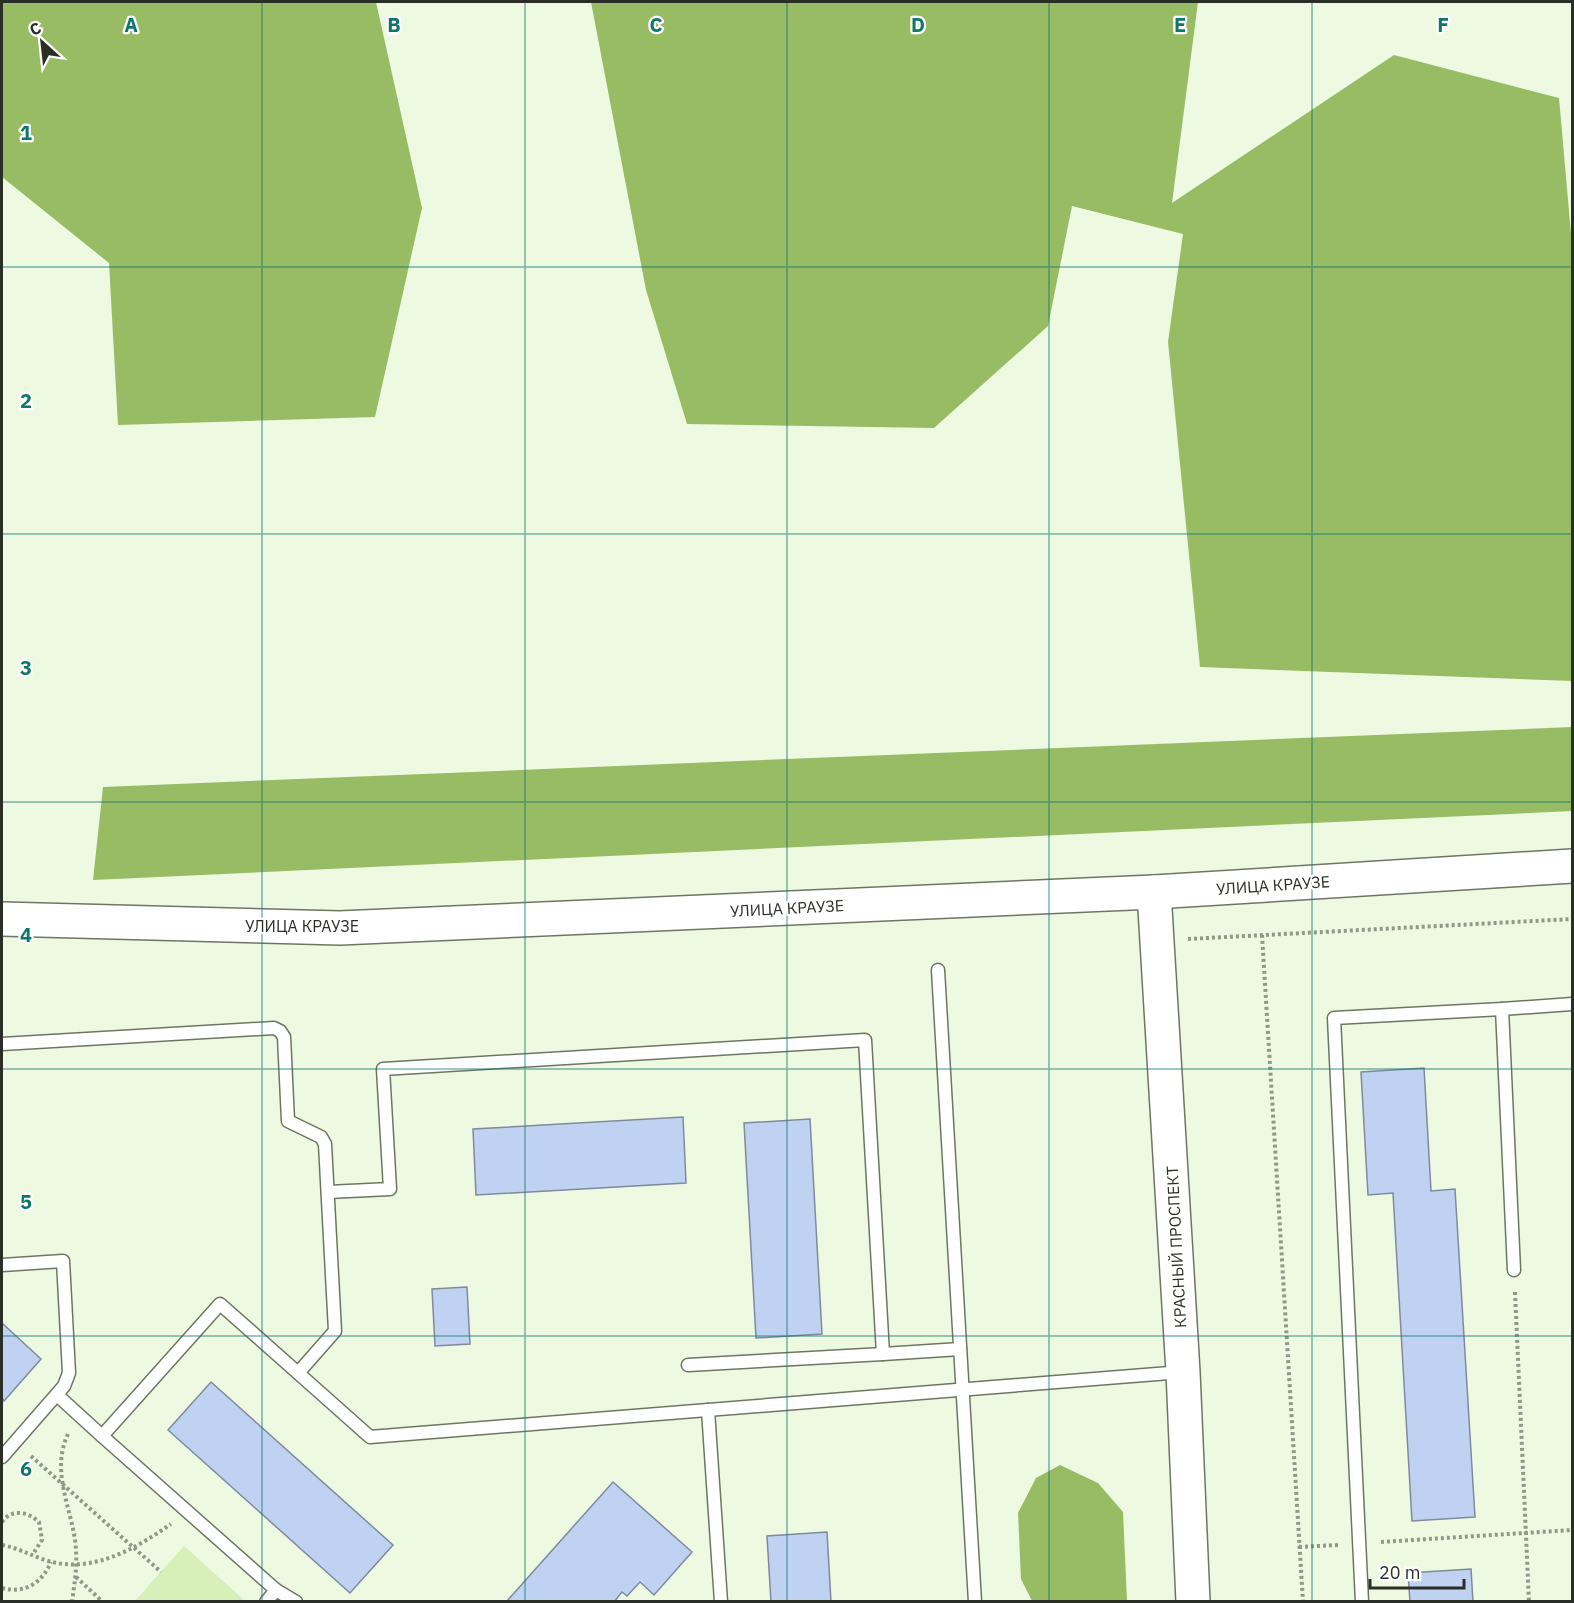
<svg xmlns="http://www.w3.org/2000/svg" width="1574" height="1603" font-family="'IBM Plex Sans',sans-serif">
<rect width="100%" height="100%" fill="#eef9e2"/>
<path fill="#d7efb9" d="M184 1546 243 1599 240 1601H135Z"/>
<g fill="#98bc63">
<path d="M2 2H376L422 208 375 417 118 425 109 263 2 177Z"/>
<path d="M591 2H1198L1172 203 1394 55 1559 98 1572 245V681L1200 667 1168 342 1183 234 1072 206 1048 326 934 428 687 424 646 290Z"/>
<path d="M1572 727V811L93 880 103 787Z"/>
<path d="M1060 1465 1098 1483 1123 1512 1127 1601H1032L1021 1579 1018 1513 1036 1478Z"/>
</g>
<g fill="#c0d2f2" stroke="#7f8a9d" stroke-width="1.5">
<path d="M1424 1068 1431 1191 1455 1189 1475 1517 1412 1521 1393 1193 1368 1195 1361 1072Z"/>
<path d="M683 1117 686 1183 476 1195 473 1129Z"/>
<path d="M810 1119 822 1334 756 1338 744 1123Z"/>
<path d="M467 1287 470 1344 435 1346 432 1289Z"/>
<path d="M2 1323 41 1359 4 1401 2 1398Z"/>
<path d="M211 1382 393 1545 350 1593 168 1430Z"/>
<path d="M613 1482 692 1552 654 1595 640 1582 627 1596 622 1592 614 1602H506Z"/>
<path d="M827 1532 831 1602H771L767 1536Z"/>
<path d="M1471 1569 1473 1602H1410L1408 1573Z"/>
</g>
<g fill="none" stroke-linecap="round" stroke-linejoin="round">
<g stroke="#6d7662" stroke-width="15">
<g id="lane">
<path d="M938 970 975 1602"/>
<path d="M2 1044 274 1028 280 1031 284 1037 288 1121 321 1137 325 1144 335 1331 298 1373 220 1304 102 1436 276 1590 266 1602"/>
<path d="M328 1192 390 1189 383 1069 865 1040 883 1354 960 1349"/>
<path d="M2 1265 63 1261 69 1373 64 1386 2 1457"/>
<path d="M1514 1270 1502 1009 1572 1004"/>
<path d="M688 1365 883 1354"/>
<path d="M298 1373 370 1437 1182 1372"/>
<path d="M57 1395 102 1436"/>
<path d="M708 1410 721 1602"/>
<path d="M276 1590 296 1602"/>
<path d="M1362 1602 1334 1018 1502 1009"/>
</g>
</g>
<g stroke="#6d7662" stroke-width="36">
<g id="secondary">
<path d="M1154 892 1183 1372 1193 1602"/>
<path d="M2 919 340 928 1154 892 1572 866"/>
</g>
</g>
<g stroke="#919889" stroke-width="4" stroke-dasharray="3 3" stroke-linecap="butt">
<path d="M1262 935 1303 1602"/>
<path d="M1188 939 1572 919"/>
<path d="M1515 1292 1529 1602"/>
<path d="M68 1434C51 1470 70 1505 75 1540 78 1561 75 1581 72 1602"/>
<path d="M31 1456 161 1572"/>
<path d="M2 1522C12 1508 28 1512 39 1522L42 1540 33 1554"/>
<path d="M1381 1542 1572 1530"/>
<path d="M2 1545C18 1548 30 1555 45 1560 91 1575 135 1549 171 1524"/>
<path d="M1299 1547 1338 1545"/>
<path d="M76 1577 103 1602"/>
<path d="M2 1588C25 1594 42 1583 51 1562"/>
</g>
<use href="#lane" stroke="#fff" stroke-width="12"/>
<use href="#secondary" stroke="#fff" stroke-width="33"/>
</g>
<path fill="none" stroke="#0f766e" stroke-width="1.5" stroke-opacity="0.55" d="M262 2V1602M525 2V1602M787 2V1602M1049 2V1602M1312 2V1602M2 267H1572M2 534H1572M2 802H1572M2 1069H1572M2 1336H1572"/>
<g text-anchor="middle" stroke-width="4.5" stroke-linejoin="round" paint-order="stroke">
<g font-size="16" fill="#2a2e26" stroke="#fff">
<text transform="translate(1273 885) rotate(-4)" y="6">УЛИЦА КРАУЗЕ</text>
<text transform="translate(787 908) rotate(-3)" y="6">УЛИЦА КРАУЗЕ</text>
<text x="302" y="932">УЛИЦА КРАУЗЕ</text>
<text transform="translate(1176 1247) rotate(-93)" y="6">КРАСНЫЙ ПРОСПЕКТ</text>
</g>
</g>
<g font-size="20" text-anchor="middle" font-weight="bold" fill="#0f766e" stroke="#fff" stroke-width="4.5" stroke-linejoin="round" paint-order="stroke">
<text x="131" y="32">A</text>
<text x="394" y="32">B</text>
<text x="656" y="32">C</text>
<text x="918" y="32">D</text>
<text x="1180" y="32">E</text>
<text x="1443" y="32">F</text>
<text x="26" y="140">1</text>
<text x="26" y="408">2</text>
<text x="26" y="675">3</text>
<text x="26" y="942">4</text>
<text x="26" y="1209">5</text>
<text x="26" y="1476">6</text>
</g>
<rect width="1574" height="1603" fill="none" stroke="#2a2e26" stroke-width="6"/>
<g transform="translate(42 42) rotate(333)" stroke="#ffffff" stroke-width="4.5" paint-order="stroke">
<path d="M0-4.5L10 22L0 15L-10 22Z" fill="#2a2e26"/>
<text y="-9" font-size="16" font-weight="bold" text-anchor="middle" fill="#2a2e26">С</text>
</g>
<path d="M1370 1579v9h94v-9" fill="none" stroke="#2a2e26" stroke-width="3"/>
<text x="1379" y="1579" font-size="18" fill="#2a2e26" stroke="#ffffff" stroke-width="4.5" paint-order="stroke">20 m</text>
</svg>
